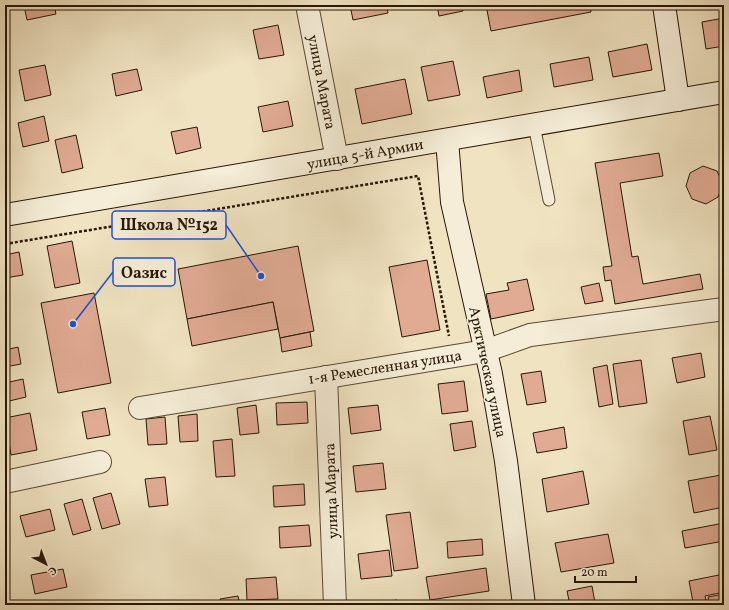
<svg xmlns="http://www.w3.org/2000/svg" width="729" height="610" font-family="Vollkorn,serif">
<rect width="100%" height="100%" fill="#f0e3c1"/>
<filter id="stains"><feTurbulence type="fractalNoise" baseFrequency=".005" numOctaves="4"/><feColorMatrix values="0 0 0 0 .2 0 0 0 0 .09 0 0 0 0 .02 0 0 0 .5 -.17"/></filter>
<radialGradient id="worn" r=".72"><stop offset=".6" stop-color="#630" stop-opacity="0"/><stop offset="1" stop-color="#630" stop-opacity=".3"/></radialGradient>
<g fill="#e0aa93" stroke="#281705">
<path d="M24 5H54L56 14 27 20Z"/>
<path d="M350 5H386L388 13 353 20Z"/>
<path d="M437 5H462L463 11 439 16Z"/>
<path d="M486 5H590L591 12 491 31Z"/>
<path d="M705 5H721L706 9Z"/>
<path d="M724 18V46L706 49 702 22Z"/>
<path d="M278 25 284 55 259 59 253 30Z"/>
<path d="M647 44 652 70 613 77 608 52Z"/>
<path d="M589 57 593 80 554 87 550 64Z"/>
<path d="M453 61 460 95 428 101 421 67Z"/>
<path d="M45 65 51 95 25 101 19 70Z"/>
<path d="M137 69 142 90 116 96 112 74Z"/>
<path d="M519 70 522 91 487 98 483 77Z"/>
<path d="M405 79 412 114 362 124 355 89Z"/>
<path d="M288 101 293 126 263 132 258 107Z"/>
<path d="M44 116 49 141 23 147 18 123Z"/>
<path d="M197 127 201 148 176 154 171 132Z"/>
<path d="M76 135 83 168 62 173 55 140Z"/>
<path d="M659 153 663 176 620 183 632 257 638 256 643 284 700 274 703 289 615 304 611 280 605 281 603 267 612 266 595 163Z"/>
<path d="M703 166 717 171 723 184 718 197 706 204 692 199 686 186 690 173Z"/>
<path d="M72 241 80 283 55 288 47 246Z"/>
<path d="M298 246 314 331 280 338 273 302 187 319 178 269Z"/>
<path d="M19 252 23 275 5 278V255Z"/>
<path d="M427 260 440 330 402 337 389 267Z"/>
<path d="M527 279 534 310 491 319 486 294 509 290 507 283Z"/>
<path d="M599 283 603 301 585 304 581 287Z"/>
<path d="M94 293 111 383 58 393 41 303Z"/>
<path d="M273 302 278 329 192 346 187 319Z"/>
<path d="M310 332 312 346 282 352 280 338Z"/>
<path d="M18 347 21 364 5 367V350Z"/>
<path d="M701 353 705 377 677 383 672 358Z"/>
<path d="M641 360 647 403 619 407 613 364Z"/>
<path d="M607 365 613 404 599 407 593 368Z"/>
<path d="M541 371 546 402 527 405 521 374Z"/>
<path d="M23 379 26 397 5 402V383Z"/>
<path d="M464 381 468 411 442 414 438 384Z"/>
<path d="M307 402 308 423 277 425 276 403Z"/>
<path d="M256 405 259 433 240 435 237 408Z"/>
<path d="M378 405 381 430 351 434 348 408Z"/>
<path d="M105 408 110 435 87 439 82 412Z"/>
<path d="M30 413 37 450 11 455 5 418Z"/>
<path d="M197 414 198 441 180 442 178 416Z"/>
<path d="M710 416 717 450 689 455 683 421Z"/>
<path d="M165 417 167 444 148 445 146 419Z"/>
<path d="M472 421 476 447 454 451 450 424Z"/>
<path d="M564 427 567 448 537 453 533 433Z"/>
<path d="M232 439 235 476 216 477 213 441Z"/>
<path d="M383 463 386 489 356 492 353 466Z"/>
<path d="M583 471 589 504 547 512 542 479Z"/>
<path d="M721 475 724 493V507L694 513 688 481Z"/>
<path d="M165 477 168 505 149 507 145 479Z"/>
<path d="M304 484 305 505 274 507 273 486Z"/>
<path d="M111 493 120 524 102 529 93 498Z"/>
<path d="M82 499 91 530 73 535 64 504Z"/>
<path d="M50 509 55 530 26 537 20 516Z"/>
<path d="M410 512 418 568 394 571 386 515Z"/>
<path d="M724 523V541L685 548 682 531Z"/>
<path d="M309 525 311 546 280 548 279 527Z"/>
<path d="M608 534 614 563 561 572 555 543Z"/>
<path d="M482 539 483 555 448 558 447 542Z"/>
<path d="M389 550 392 576 361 579 358 554Z"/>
<path d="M486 568 489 591 430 600 426 577Z"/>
<path d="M63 569 67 587 35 594 31 575Z"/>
<path d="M724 574V592L705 596 706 600 693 602 689 581Z"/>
<path d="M276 577 278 599 247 600 246 579Z"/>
<path d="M592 586 595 603 583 605H570L567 591Z"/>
<path d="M724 594V605H709L708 597Z"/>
<path d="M238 596 240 605H221L220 599Z"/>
<path d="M397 600 398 605H366V604Z"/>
</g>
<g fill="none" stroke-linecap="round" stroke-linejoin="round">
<g stroke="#5a4a34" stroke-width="13">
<path id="lane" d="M534 125 549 200"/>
</g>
<g stroke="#5a4a34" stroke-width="24">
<g id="street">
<path d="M307 5 337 159"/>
<path d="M326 377 335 605"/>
<path d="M140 408 485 351 530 335 724 309"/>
<path d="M5 482 100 462"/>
</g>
</g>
<g stroke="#281705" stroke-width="24">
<g id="secondary">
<path d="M664 5 678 100"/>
<path d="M447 140 452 202 491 374 506 461 524 605"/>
<path d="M5 215 724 92"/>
</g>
</g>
<path stroke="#281705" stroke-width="2.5" stroke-dasharray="3 2" stroke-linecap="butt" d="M5 244 418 176 449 336"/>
<use href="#lane" stroke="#f5edd7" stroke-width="11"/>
<use href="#street" stroke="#f5edd7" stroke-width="22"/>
<use href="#secondary" stroke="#f5edd7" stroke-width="22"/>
</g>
<g text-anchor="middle" stroke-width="3" stroke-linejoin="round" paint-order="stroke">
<g font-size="15" fill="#281705" stroke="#f5edd7">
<text transform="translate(322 82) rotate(79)" y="5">улица Марата</text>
<text transform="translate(365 154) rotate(-10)" y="5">улица 5-й Армии</text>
<text transform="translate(385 367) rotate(-9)" y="5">1-я Ремесленная улица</text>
<text transform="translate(488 372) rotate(78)" y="5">Арктическая улица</text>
<text transform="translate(331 491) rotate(-92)" y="5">улица Марата</text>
</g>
</g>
<path fill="none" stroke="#1d4ed8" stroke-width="1.5" d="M261 276L226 225M73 324L113 272"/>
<g fill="#1d4ed8" stroke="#f5edd7" stroke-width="1.5">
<circle cx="261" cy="276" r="4"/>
<circle cx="73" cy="324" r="4"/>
</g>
<g fill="#f5edd7" stroke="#1d4ed8" stroke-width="1.5">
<rect x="112" y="211" width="114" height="28" rx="4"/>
<rect x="113" y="258" width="62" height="28" rx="4"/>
</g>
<g font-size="16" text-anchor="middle" font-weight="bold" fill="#281705">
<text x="169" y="230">Школа №152</text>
<text x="144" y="278">Оазис</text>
</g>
<rect width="729" height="610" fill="none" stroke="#f0e3c1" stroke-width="20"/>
<rect x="6" y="6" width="717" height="598" fill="none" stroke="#281705" stroke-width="2"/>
<rect x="10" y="10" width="709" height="590" fill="none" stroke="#281705"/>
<g transform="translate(46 564) rotate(138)" stroke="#f5edd7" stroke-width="3" paint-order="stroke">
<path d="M0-3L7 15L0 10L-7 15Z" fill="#281705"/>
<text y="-6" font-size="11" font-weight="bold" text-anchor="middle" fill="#281705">С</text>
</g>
<path d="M575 576v6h61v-6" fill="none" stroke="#281705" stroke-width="2"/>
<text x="581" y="576" font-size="12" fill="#281705" stroke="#f5edd7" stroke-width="3" paint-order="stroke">20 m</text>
<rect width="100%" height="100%" filter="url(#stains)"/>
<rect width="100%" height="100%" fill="url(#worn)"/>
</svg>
